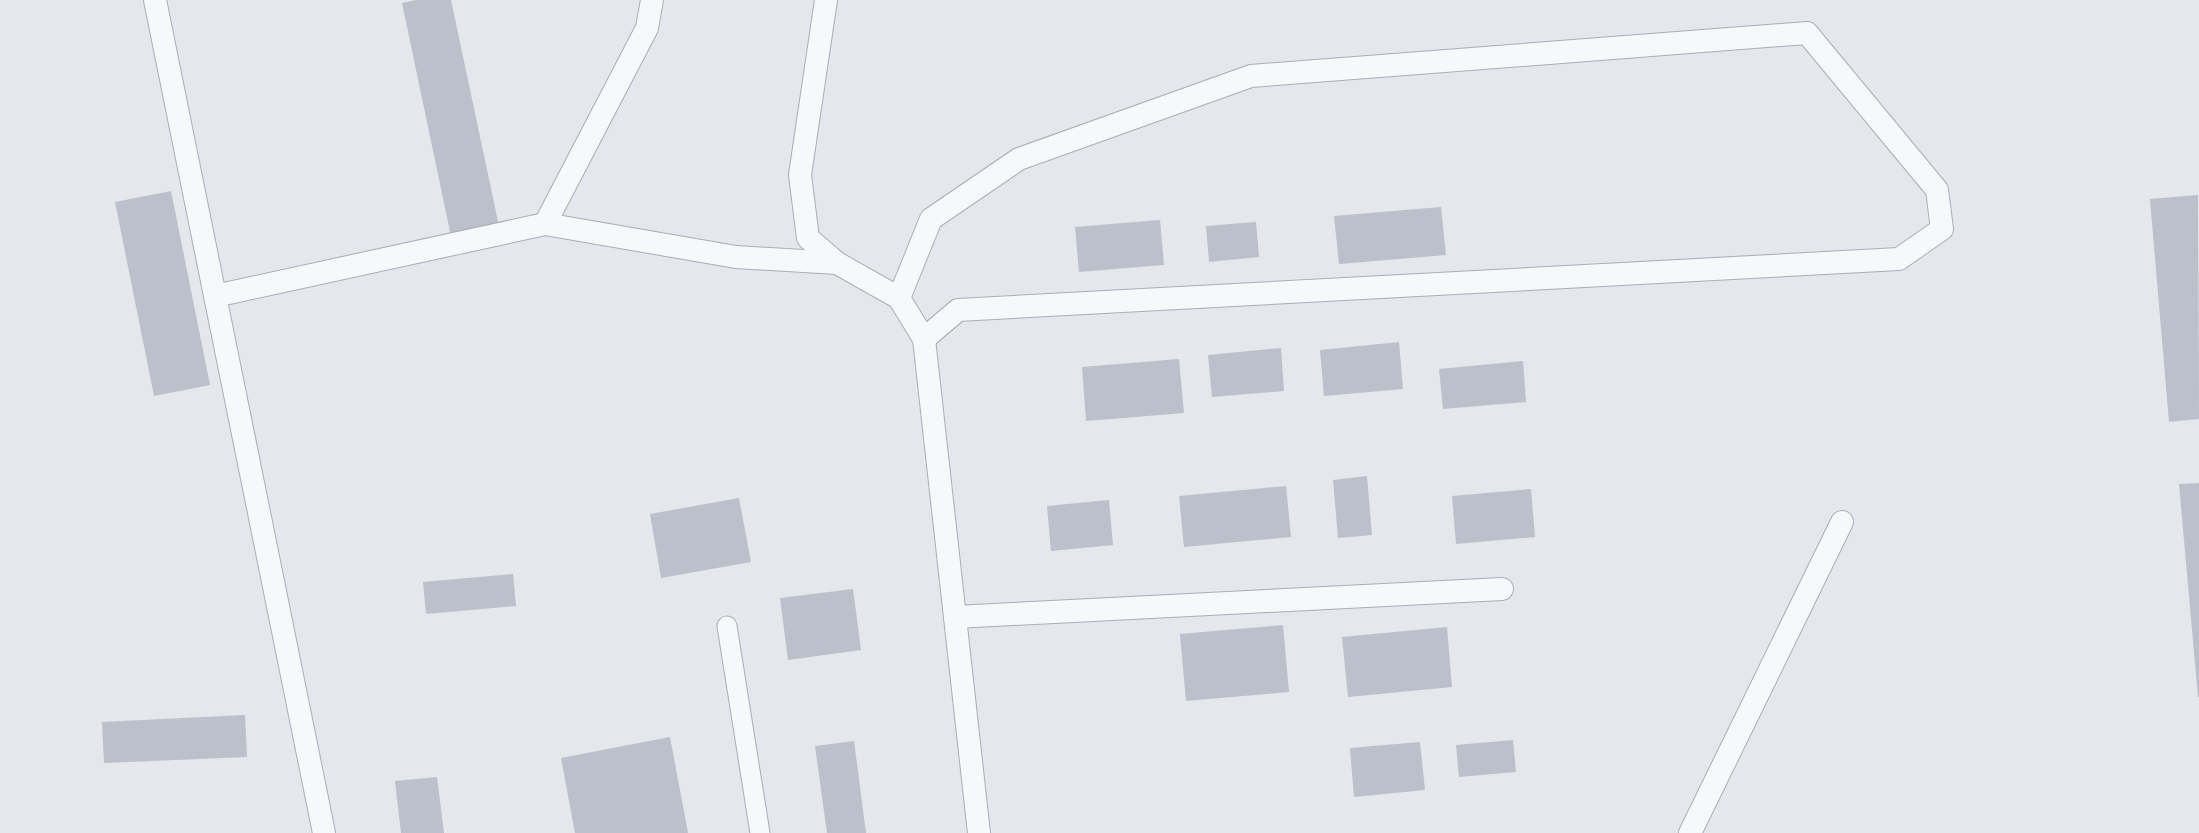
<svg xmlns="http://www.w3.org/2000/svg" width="2199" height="833" font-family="'Asap Condensed',sans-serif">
<rect width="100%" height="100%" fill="#e4e7ec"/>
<g fill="#bbc0ca">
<path d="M416 0H451L500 231 452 241 402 3Z"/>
<path d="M171 191 210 385 154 396 115 202Z"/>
<path d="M2198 195 2199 419 2169 422 2150 199Z"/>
<path d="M1441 207 1446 255 1339 264 1334 216Z"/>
<path d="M1160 220 1164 265 1079 272 1075 227Z"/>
<path d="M1256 222 1259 257 1209 262 1206 226Z"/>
<path d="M1399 342 1403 389 1324 396 1320 350Z"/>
<path d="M1281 348 1284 391 1212 397 1208 355Z"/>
<path d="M1179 359 1184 413 1086 421 1082 367Z"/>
<path d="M1523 361 1526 402 1443 409 1439 369Z"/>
<path d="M1367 476 1372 535 1338 538 1333 480Z"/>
<path d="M2199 483V697H2198L2179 484Z"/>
<path d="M1286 486 1291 537 1184 547 1179 496Z"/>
<path d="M1531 489 1535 537 1456 544 1452 496Z"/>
<path d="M739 498 751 562 661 578 650 514Z"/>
<path d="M1109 500 1113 545 1051 551 1047 506Z"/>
<path d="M513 574 516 606 426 614 423 582Z"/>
<path d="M853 589 861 650 788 660 780 598Z"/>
<path d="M1283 625 1289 692 1186 701 1180 634Z"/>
<path d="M1447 627 1452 687 1348 697 1342 637Z"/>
<path d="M245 715 247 757 104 763 102 722Z"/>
<path d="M670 737 688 833H575L561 758Z"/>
<path d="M1513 740 1516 772 1459 777 1456 745Z"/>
<path d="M854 741 866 833H827L815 746Z"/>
<path d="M1420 742 1425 790 1354 797 1350 748Z"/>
<path d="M437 777 444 833H401L395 781Z"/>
</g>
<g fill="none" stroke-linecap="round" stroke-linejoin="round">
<g stroke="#a9aeb7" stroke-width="21">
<path id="lane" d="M727 626 760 833"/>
</g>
<g stroke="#a9aeb7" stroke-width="24">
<g id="street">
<path d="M155 0 324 833"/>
<path d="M826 0 800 175 808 238 837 263 899 298 924 339 979 833"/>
<path d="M545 224 647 28 652 0"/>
<path d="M215 296 545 224 736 257 837 263"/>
<path d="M899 298 931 219 1019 159 1251 76 1807 33 1937 190 1942 229 1899 259 958 310 924 339"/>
<path d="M955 617 1502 589"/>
<path d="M1690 833 1842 522"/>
</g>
</g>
<use href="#lane" stroke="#f7f8fa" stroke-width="19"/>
<use href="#street" stroke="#f7f8fa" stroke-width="22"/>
</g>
</svg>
